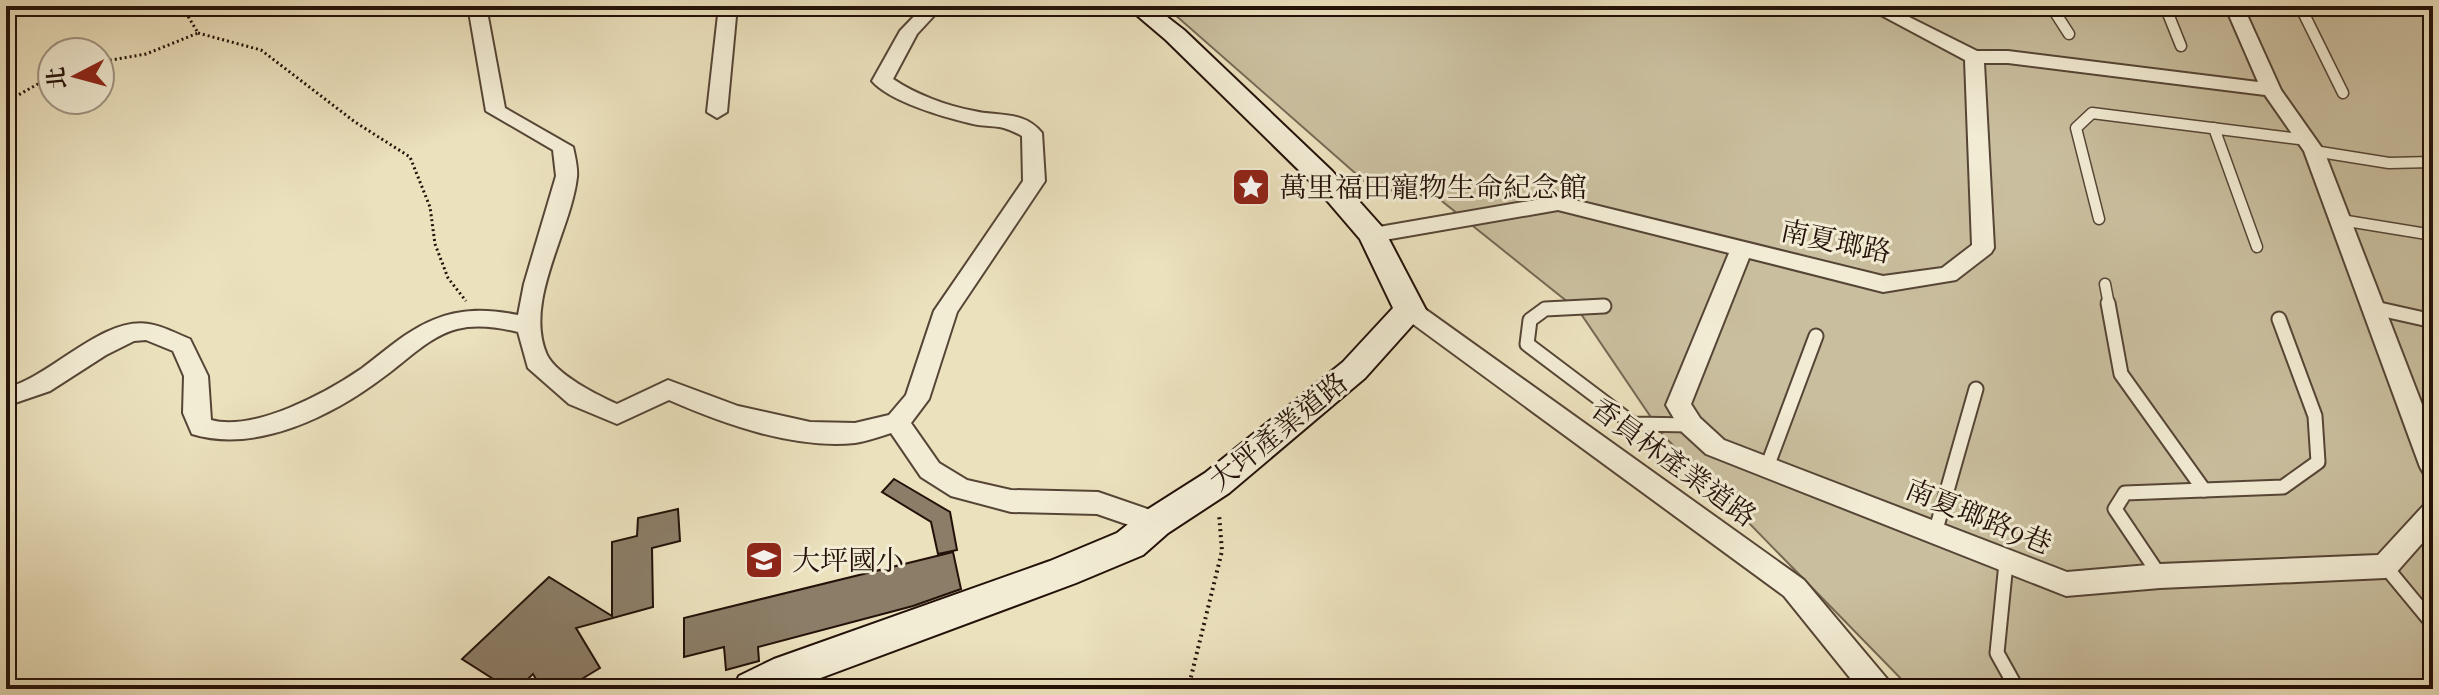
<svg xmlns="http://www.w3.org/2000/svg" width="2439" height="695" font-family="'IM FELL French Canon','Noto Serif TC',serif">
<rect width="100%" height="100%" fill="#ebe1bd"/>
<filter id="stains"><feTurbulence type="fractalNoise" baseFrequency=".0025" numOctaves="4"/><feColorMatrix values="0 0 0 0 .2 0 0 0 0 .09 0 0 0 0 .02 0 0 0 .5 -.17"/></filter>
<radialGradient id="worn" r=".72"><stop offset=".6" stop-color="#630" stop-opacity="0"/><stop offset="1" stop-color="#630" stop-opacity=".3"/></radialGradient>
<path fill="#c9be9e" stroke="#766854" stroke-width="2" d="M1165 6H2433V689H1911L1663 435 1579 311 1438 198 1371 187Z"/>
<g fill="#8b7d67" stroke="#241109" stroke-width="2">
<path d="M894 479 950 512 957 550 938 554 931 522 882 492Z"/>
<path d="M678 509 680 541 652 548 653 607 576 628 600 668 565 689H542L533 674 517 689H509L462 659 549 577 612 616V542L637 536 638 518Z"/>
<path d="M953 552 961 589 913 606 758 647 759 661 726 670 724 647 684 657V618Z"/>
</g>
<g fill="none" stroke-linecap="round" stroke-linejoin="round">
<g stroke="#564536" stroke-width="13">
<g id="lane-far1">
<path d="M2051 6 2069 34"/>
<path d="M2165 6 2181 46"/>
<path d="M2300 6 2343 93"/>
<path d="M2214 128 2257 247"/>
<path d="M2314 151 2389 163 2432 162"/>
<path d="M2099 219 2076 128 2092 113 2307 140"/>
<path d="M2341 220 2433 235"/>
<path d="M2105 284 2109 305"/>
</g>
</g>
<g stroke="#564536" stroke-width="17">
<g id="lane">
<path d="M2108 303 2121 374 2204 490"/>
<path d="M1604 306 1545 309 1530 320 1527 344 1633 424 1691 425"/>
<path d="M2375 308 2433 321"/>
<path d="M1767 467 1816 336"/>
<path d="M1935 533 1976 389"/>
<path d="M2006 563 1997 653 2017 689"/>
<path d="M2385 566 2433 624"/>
<path d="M2160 576 2115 509 2125 493 2283 487 2318 462 2315 416 2279 319"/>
</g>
</g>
<g stroke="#564536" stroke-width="4">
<g id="street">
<path d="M468 6H486L505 108 573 147C575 156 578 168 577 177 571 231 523 302 547 355 557 375 597 395 617 404L668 380 738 406 810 422 855 423 889 415 906 395 934 311 1023 181 1022 136C998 122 992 129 969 123 943 117 889 101 872 81L900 31 924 6H943L917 34 893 79C915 94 947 106 974 111 998 117 1024 110 1042 133L1045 181 957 312 929 399 911 423 939 463 967 480 1011 490 1098 492 1165 515 1169 523 1165 531 1155 534 1097 514 1011 512 951 496 921 477 891 433C879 437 867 441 855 443 793 449 724 424 669 400L617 424 569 404 528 368 518 332C498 327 476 324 457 329 430 336 407 360 385 376 334 415 257 454 192 434L183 413 184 376 173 351 146 340 134 341 106 355 50 391 6 406V388C51 377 102 316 149 324 163 326 177 334 190 339L208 376 211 420C254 432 326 393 361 369 384 352 406 331 433 320 461 308 489 309 518 315L524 284 556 176 553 150 486 111Z"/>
<path d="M719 6H737L727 112 717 118 707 112Z"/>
<path d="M1864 6H1887L1977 51H2008L2258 82 2225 6H2243L2281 90 2324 151 2433 433V477L2424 474 2420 467 2304 151 2265 95 2008 63H1984L1994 248 1991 253 1956 280 1883 292 1749 258 1691 404 1700 418 1724 440 2067 572 2160 564 2378 555 2424 505 2433 502V531L2395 574 2385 578 2160 588 2066 596 1706 454 1682 432 1666 405 1729 253 1558 210 1373 242 1365 240 1362 235 1365 230 1373 228 1558 196 1883 276 1942 268 1972 245 1965 60Z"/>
<path d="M1410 302 1418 304 1804 580 1888 680 1892 689H1859L1784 596 1402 316 1398 310 1402 304Z"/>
</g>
</g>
<g stroke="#241109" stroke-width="4">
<path id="secondary" d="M1126 6H1153L1184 30 1332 171 1383 228 1426 310 1365 378 1229 493 1168 533 1143 555 1076 583 791 689H733L739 676 774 659 1050 561 1117 533 1142 513 1205 473 1343 362 1393 308 1360 239 1312 183 1166 40Z"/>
</g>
<g stroke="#241109" stroke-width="3" stroke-dasharray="2 3" stroke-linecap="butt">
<path d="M198 33 261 50 355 122 410 157 430 207 435 244 448 278 466 301"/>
<path d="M100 62 146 54 198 33 182 6"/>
<path d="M6 102 52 76"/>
</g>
<path stroke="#241109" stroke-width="4" stroke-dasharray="2 4" stroke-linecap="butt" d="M1188 689 1222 551 1219 514"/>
<use href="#lane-far1" stroke="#f2ecd4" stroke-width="10"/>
<use href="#lane" stroke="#f2ecd4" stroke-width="13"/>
<use href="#street" fill="#f2ecd4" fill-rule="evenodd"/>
<use href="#secondary" fill="#f2ecd4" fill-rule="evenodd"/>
</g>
<defs>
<g id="sight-square" transform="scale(2)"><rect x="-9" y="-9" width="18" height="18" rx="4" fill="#8f2418" stroke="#f2ecd4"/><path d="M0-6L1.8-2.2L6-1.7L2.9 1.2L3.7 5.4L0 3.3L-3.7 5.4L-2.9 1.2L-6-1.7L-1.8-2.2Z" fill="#fff"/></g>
<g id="school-square" transform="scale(2)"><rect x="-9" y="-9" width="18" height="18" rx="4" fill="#8f2418" stroke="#f2ecd4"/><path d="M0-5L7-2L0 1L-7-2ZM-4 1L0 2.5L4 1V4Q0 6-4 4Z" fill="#fff"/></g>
</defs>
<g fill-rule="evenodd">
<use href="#sight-square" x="1251" y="187"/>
<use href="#school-square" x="764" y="560"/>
</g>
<g text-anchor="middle" stroke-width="6" stroke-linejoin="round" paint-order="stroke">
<g font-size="28" fill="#241109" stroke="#f2ecd4" text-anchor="start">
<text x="1279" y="197">萬里福田寵物生命紀念館</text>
<text x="792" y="570">大坪國小</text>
</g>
<g font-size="28" fill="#241109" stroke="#f2ecd4">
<text transform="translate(1836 241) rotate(12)" y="10">南夏瑯路</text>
<text transform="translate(1278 431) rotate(-39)" y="10">大坪產業道路</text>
<text transform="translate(1674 462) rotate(36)" y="10">香員林產業道路</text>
<text transform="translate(1979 516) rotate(22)" y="10">南夏瑯路9巷</text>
</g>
</g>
<rect width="2439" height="695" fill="none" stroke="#ebe1bd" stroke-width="32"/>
<rect x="8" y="8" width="2423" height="679" fill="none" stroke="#241109" stroke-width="4"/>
<rect x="16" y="16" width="2407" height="663" fill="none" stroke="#241109" stroke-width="2"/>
<g transform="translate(76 76) rotate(264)"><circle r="38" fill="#f2ecd4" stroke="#a09483" stroke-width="2"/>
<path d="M0-6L14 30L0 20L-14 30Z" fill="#8f2418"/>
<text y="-12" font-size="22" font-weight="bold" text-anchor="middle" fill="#241109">北</text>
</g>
<rect width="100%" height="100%" filter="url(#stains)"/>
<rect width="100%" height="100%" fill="url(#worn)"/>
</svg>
